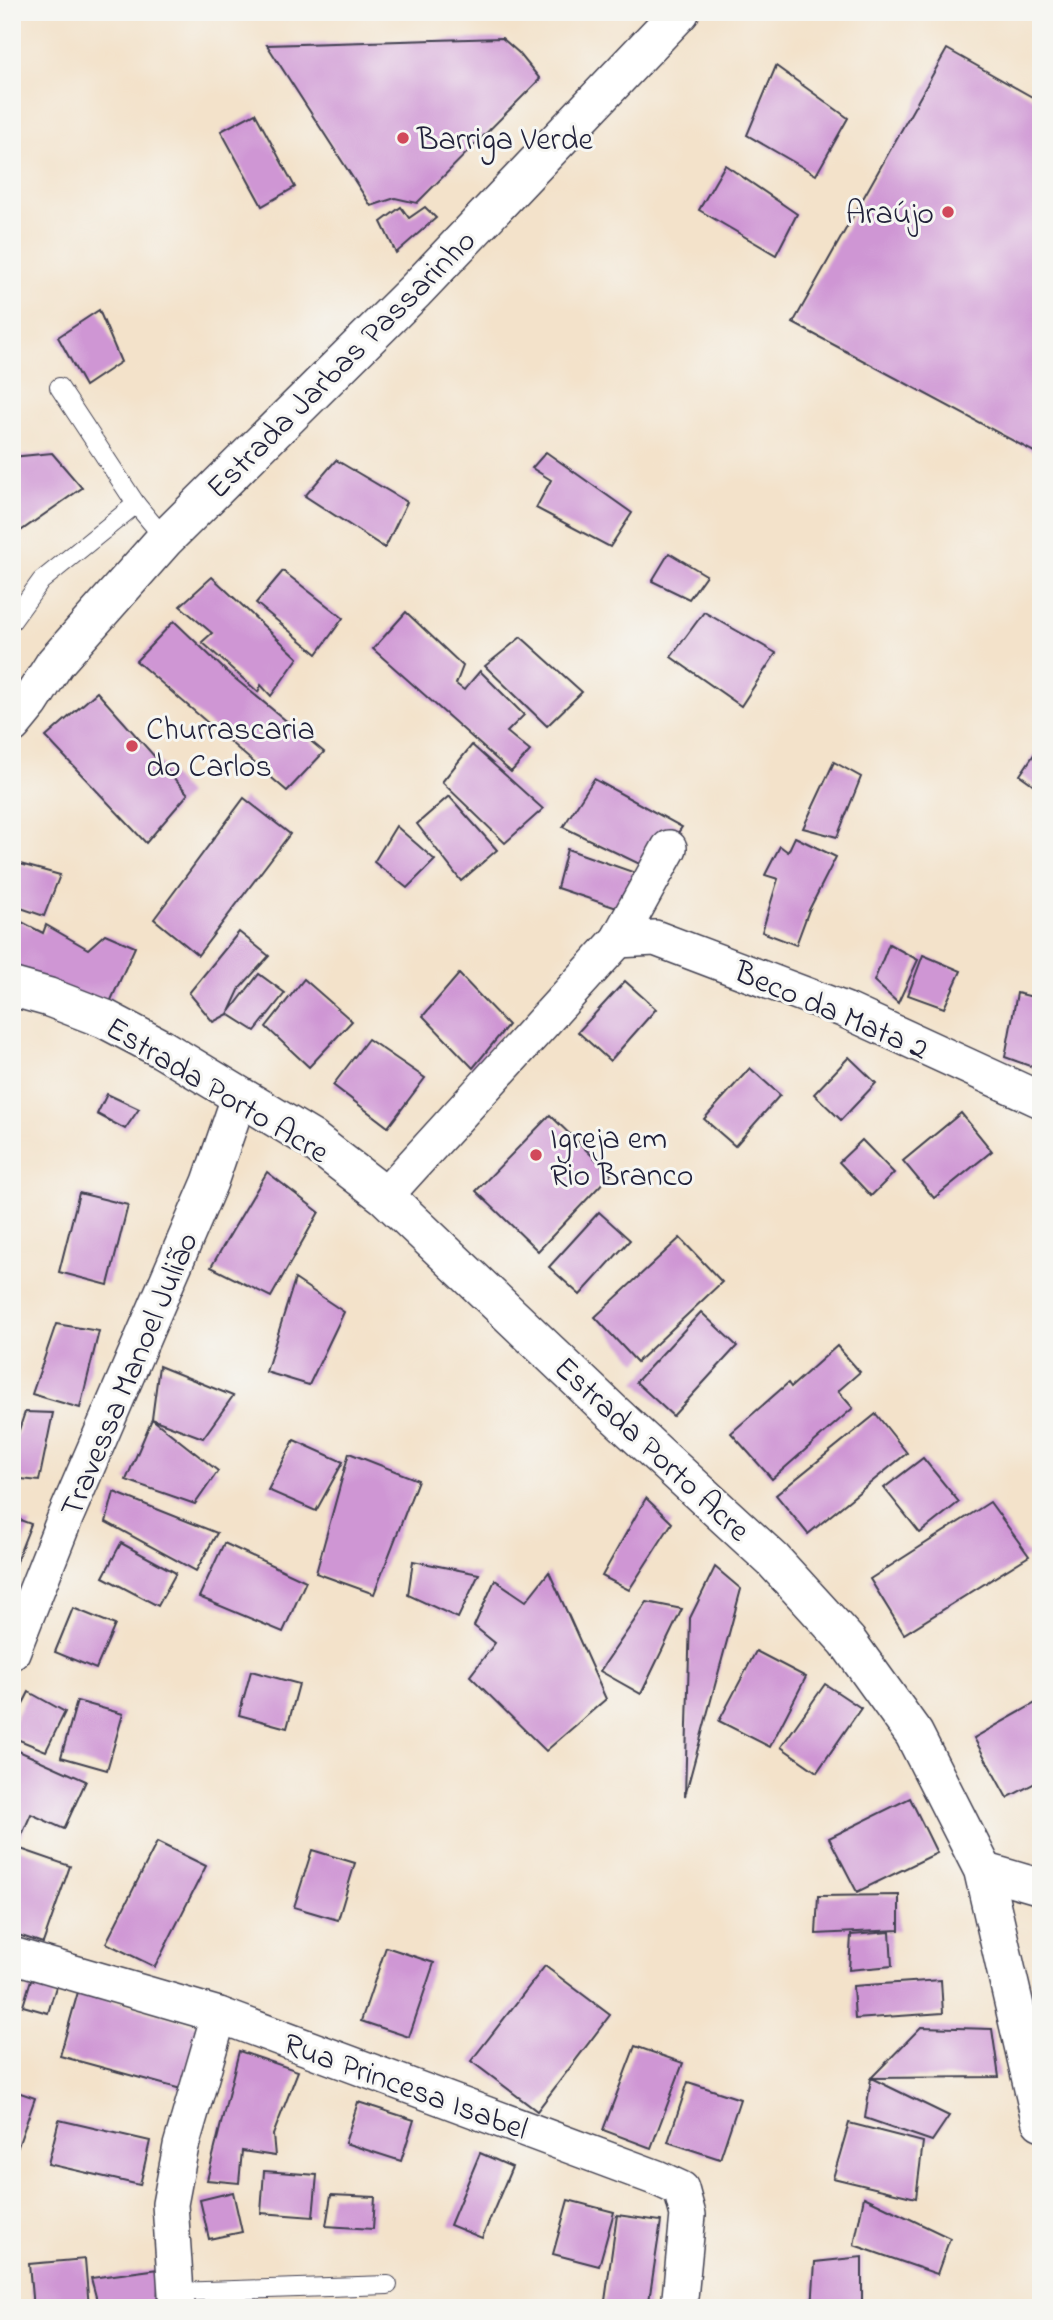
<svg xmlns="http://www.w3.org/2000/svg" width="1053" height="2320" font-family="'Indie Flower',sans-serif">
<rect width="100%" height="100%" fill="#f6f6f2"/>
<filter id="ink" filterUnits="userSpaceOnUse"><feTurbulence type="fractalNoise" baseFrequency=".0143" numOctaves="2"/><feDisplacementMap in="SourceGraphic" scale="14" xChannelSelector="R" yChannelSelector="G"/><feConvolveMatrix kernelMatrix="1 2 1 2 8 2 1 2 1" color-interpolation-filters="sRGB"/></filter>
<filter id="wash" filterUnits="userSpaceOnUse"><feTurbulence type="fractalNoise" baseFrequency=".00686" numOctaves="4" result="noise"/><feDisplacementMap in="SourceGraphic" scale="28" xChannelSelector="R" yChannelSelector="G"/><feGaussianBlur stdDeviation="1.57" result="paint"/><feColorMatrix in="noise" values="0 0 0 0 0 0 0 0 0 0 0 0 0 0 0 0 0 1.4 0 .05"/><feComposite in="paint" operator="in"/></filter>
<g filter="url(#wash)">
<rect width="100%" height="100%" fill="#f3e2ca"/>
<g id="blocks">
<g fill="#cf96d4">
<path d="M502 38 519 53 540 79 417 203 395 198 371 206 267 45Z"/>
<path d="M947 49 1041 102V440L1034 452 793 323Z"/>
<path d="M776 66 848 118 816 175 747 135Z"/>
<path d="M255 113 295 187 262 206 221 131Z"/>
<path d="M725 165 797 214 776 255 699 210Z"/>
<path d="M401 207 409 218 425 207 436 218 396 253 381 222Z"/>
<path d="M99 310 121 362 85 386 58 337Z"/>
<path d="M546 452 632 513 610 547 536 508 551 480 532 468Z"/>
<path d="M52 453 82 488 12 537V457Z"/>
<path d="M336 460 407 502 385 548 305 496Z"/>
<path d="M669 553 706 575 689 599 652 581Z"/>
<path d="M283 571 343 618 317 654 256 603Z"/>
<path d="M212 577 298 658 271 696 261 685 258 692 202 642 212 633 180 606Z"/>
<path d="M406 612 463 666 456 684 464 690 480 671 524 715 507 732 530 751 511 772 373 649Z"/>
<path d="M704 612 776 653 741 706 671 657Z"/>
<path d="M174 621 227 672 324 752 287 791 136 661Z"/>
<path d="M521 637 582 692 547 726 485 666Z"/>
<path d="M97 692 188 794 146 843 46 737Z"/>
<path d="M1041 744V790L1020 775Z"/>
<path d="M472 745 543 809 505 843 442 782Z"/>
<path d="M834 762 861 777 837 837 803 828Z"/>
<path d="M594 779 682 827 652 870 563 827Z"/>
<path d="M449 796 497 850 461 881 417 824Z"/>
<path d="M244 798 290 834 198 955 154 919Z"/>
<path d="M396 826 435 860 407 888 374 862Z"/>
<path d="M795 837 836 857 809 910 796 945 762 932 778 879 765 875 780 846 788 852Z"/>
<path d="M567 849 644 876 626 911 557 888Z"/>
<path d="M13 862 60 875 44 916 12 905Z"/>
<path d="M12 917 43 933 46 925 88 949 105 934 135 947 108 1007 12 974Z"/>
<path d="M239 932 269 956 240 988 228 1014 259 974 285 993 255 1031 228 1014 213 1022 189 993Z"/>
<path d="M889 944 918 960 898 1003 874 981Z"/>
<path d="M923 955 961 971 944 1008 908 995Z"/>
<path d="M459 974 508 1025 473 1068 423 1016Z"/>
<path d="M304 979 352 1021 309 1067 266 1027Z"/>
<path d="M625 981 656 1009 610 1061 578 1032Z"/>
<path d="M1017 993 1041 999V1056L1038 1069 1005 1057Z"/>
<path d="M368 1039 425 1078 388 1127 333 1085Z"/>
<path d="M849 1057 876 1083 841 1120 814 1094Z"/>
<path d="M750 1068 780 1095 735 1146 704 1119Z"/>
<path d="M107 1094 139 1109 125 1129 97 1114Z"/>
<path d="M961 1113 992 1151 934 1198 903 1161Z"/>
<path d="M550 1115 611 1174 538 1251 476 1191Z"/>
<path d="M862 1140 894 1173 871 1196 839 1162Z"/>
<path d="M267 1172 319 1212 271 1297 211 1267Z"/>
<path d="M79 1193 128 1205 108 1285 59 1272Z"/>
<path d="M599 1212 630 1240 580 1295 549 1267Z"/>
<path d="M680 1238 722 1282 637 1362 595 1317Z"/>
<path d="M295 1279 344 1312 309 1385 266 1372Z"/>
<path d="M701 1312 737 1346 673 1416 636 1382Z"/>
<path d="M56 1324 99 1331 80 1408 32 1394Z"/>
<path d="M837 1346 860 1372 838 1391 853 1408 772 1479 731 1433 788 1383 791 1387Z"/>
<path d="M159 1366 233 1396 203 1438 152 1419 218 1471 195 1504 126 1480 152 1419Z"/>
<path d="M25 1412 53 1413 39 1481 12 1478V1451Z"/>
<path d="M876 1414 907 1453 808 1534 776 1495Z"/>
<path d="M294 1440 343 1462 316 1511 268 1490Z"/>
<path d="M349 1453 418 1480 374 1594 316 1573Z"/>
<path d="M923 1458 959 1502 920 1533 884 1488Z"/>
<path d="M114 1492 217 1533 196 1571 106 1522Z"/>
<path d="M646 1498 672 1523 629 1590 602 1576Z"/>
<path d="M990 1502 1029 1556 904 1634 870 1579Z"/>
<path d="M12 1517 31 1524 12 1572Z"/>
<path d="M121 1543 176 1573 158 1606 103 1577Z"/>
<path d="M224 1543 306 1581 283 1632 199 1597Z"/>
<path d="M413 1561 479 1574 458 1618 408 1595Z"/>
<path d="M715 1567 741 1589 685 1796 690 1618Z"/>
<path d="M549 1572 606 1699 546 1751 470 1676 495 1643 474 1626 495 1580 526 1601Z"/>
<path d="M647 1602 682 1609 641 1694 600 1671Z"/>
<path d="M73 1608 115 1625 96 1669 55 1652Z"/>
<path d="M756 1651 806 1677 770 1747 719 1721Z"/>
<path d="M251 1671 299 1684 287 1728 239 1715Z"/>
<path d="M825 1684 861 1708 817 1772 781 1747Z"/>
<path d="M29 1692 65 1712 46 1751 12 1737V1725Z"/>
<path d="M1041 1700V1780L1007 1798 974 1738Z"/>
<path d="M77 1701 123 1714 107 1770 61 1757Z"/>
<path d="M12 1748 86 1781 64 1829 31 1814 21 1837 12 1834Z"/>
<path d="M910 1798 937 1853 857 1892 829 1838Z"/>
<path d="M157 1842 206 1866 155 1967 106 1943Z"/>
<path d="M12 1846 70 1866 43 1943 12 1933Z"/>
<path d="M312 1850 355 1863 338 1920 294 1907Z"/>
<path d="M899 1895V1930L816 1934 818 1896Z"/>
<path d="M890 1932 892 1966 849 1970 851 1935Z"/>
<path d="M386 1947 434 1963 409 2037 361 2021Z"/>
<path d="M545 1966 610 2015 537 2111 471 2061Z"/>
<path d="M33 1973 58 1980 48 2013 23 2006Z"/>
<path d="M941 1980 943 2013 855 2019 853 1986Z"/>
<path d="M78 1992 199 2026 181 2089 60 2056Z"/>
<path d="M921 2027 992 2029 999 2077 871 2078Z"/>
<path d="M635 2046 683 2063 651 2148 603 2130Z"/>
<path d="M239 2051 298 2071 273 2135 275 2156 242 2151 239 2183 207 2180Z"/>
<path d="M871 2078 949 2116 932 2141 865 2118Z"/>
<path d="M688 2082 740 2099 720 2159 668 2142Z"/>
<path d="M12 2090 35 2098 16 2152 12 2151Z"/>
<path d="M358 2102 414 2120 401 2161 345 2143Z"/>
<path d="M59 2120 150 2141 140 2185 48 2164Z"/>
<path d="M849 2123 923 2142 916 2198 833 2178Z"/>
<path d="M480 2153 512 2167 482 2238 450 2225Z"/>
<path d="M264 2171 317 2175 313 2217 261 2213Z"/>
<path d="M233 2192 242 2232 209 2239 200 2200Z"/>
<path d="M331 2195 375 2197 373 2229 326 2226Z"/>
<path d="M864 2197 950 2238 937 2274 854 2245Z"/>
<path d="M568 2200 614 2212 599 2266 553 2254Z"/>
<path d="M617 2215 661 2221 648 2308H604Z"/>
<path d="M862 2257V2308H812L815 2262Z"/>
<path d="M85 2259 89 2308H33L29 2264Z"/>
<path d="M159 2269 157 2303 124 2308H99L91 2278Z"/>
<path d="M918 2303 963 2306V2308H918Z"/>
</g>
</g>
</g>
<g filter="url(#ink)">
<use href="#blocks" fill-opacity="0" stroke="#413f50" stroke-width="2"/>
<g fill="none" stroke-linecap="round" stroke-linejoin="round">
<g stroke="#413f50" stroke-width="20">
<g id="service">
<path d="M136 504 165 539"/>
<path d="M12 621 41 581 136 504 59 387"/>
<path d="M175 2292 388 2285"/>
</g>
</g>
<g stroke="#413f50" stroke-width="38">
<g id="minor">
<path d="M618 940 655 938 845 1010 1041 1100"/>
<path d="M385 1196 618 940 669 848"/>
<path d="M12 1652 65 1518 210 1182 240 1095"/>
<path d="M983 1870 1041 1887"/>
<path d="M12 1955 219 2015 657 2178 681 2189 688 2215 679 2308"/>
<path d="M177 2308 170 2204 181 2146 219 2015"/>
</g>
</g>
<g stroke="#413f50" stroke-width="41">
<g id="tertiary">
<path d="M12 724 30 702 55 663 165 539 415 291 680 12"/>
<path d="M12 987 48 997 105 1019 162 1049 311 1139 385 1196 612 1412 773 1560 847 1641 914 1734 983 1870 1041 2121"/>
</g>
</g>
<use href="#service" stroke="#fff" stroke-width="18"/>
<use href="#minor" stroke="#fff" stroke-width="35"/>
<use href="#tertiary" stroke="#fff" stroke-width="38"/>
</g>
</g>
<g fill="#d1495b" stroke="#f6f6f2" stroke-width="2.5">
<circle cx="403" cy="138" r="7"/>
<circle cx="948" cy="212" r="7"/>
<circle cx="132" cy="746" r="7"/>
<circle cx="536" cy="1155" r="7"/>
</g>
<g text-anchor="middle" stroke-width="6" stroke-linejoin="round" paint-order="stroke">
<g font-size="32" fill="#22223b" stroke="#f6f6f2" text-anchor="start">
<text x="417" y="149">Barriga Verde</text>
<text x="934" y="223" text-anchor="end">Araújo</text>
<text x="146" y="739">Churrascaria<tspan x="146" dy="37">do Carlos</tspan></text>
<text x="550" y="1148">Igreja em<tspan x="550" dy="37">Rio Branco</tspan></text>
</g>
<g font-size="32" fill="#22223b" stroke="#f6f6f2">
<text transform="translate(340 363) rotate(-45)" y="11">Estrada Jarbas Passarinho</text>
<text transform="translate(832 1009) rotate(23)" y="11">Beco da Mata 2</text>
<text transform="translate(218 1089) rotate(31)" y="11">Estrada Porto Acre</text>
<text transform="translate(128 1374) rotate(-67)" y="11">Travessa Manoel Julião</text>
<text transform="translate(653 1448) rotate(43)" y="11">Estrada Porto Acre</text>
<text transform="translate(406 2085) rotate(20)" y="11">Rua Princesa Isabel</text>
</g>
</g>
<rect width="1053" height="2320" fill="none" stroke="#f6f6f2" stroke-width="42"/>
</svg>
